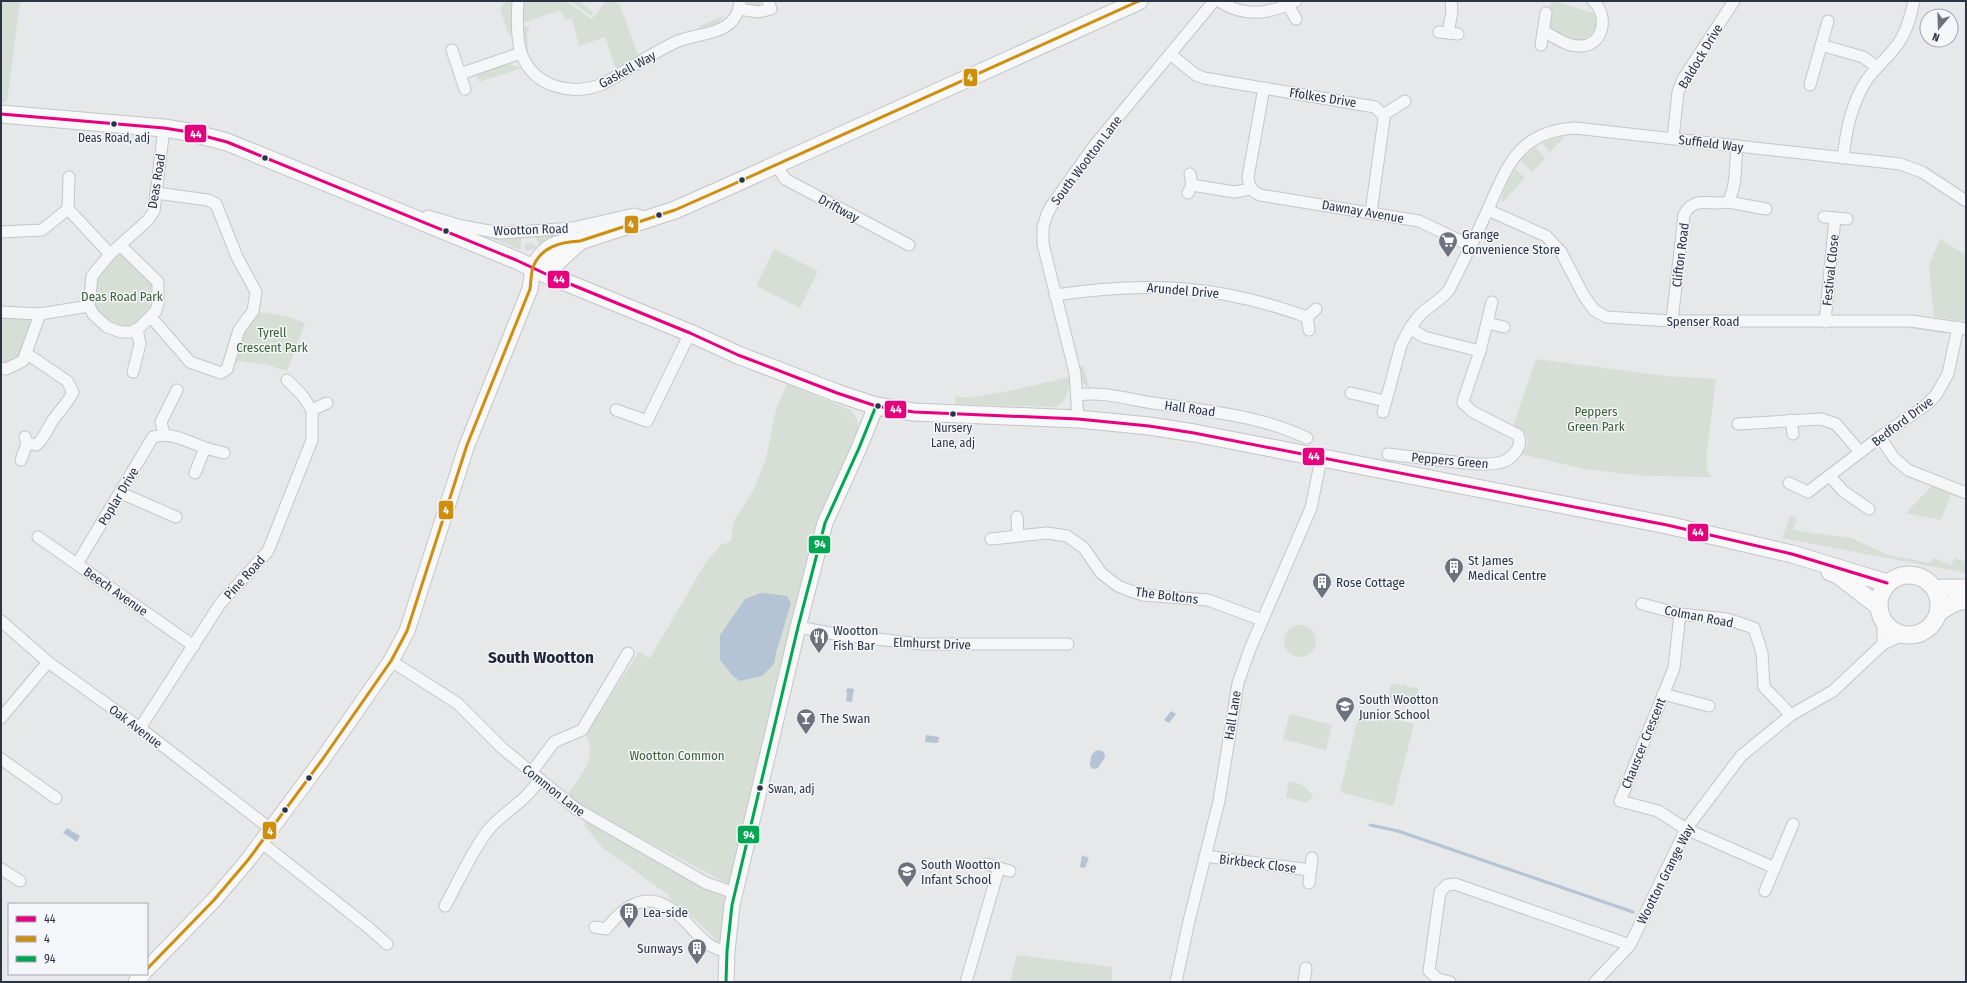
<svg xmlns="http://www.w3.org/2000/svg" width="1967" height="983" font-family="'Fira Sans Condensed',sans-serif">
<rect width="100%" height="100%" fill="#e6e8ea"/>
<g fill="#d6ded6">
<path d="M1 1H20L7 102H1Z"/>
<path d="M506 1H512V34L509 35 500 9Z"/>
<path d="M522 1H565L592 19 606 1H613L620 5 638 55 616 69 605 37 579 46 572 18 566 20 560 10 523 23Z"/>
<path d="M570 1H579L594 13 590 15Z"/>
<path d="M761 1 759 7 746 6 744 2Z"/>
<path d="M1552 1 1594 13C1599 23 1596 31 1588 38L1590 40C1573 47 1565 36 1551 29L1548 12Z"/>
<path d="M724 16 717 24 700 28 699 26Z"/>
<path d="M530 25 527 33 528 51H526L523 27Z"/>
<path d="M509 64 522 68 479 82 476 75Z"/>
<path d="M1562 136 1564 138 1550 152 1542 143Z"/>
<path d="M1535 147 1545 158 1532 172 1520 160Z"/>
<path d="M1515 169 1525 178 1503 202 1501 200 1506 184Z"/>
<path d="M554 234V237L540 247 535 237Z"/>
<path d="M492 236 521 238V250L491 238Z"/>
<path d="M1940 239 1966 255V321L1934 317 1929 265Z"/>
<path d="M525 243H533L537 249 525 250Z"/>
<path d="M774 249 818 271 800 308 756 286Z"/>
<path d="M124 254C132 262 147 272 151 283 152 288 151 294 151 299 150 340 91 333 94 294 95 289 94 280 96 276 100 268 116 254 124 254Z"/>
<path d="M258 312 286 316 305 323 287 371 265 364 235 361 245 330Z"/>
<path d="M1 317 28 319 31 322 32 328 20 358 5 365 1 364Z"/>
<path d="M1902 327 1941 330 1947 334Z"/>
<path d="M1536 359 1666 376 1716 379 1707 450V470L1712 477 1645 476 1584 469 1521 454C1529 448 1529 439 1524 431L1513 426Z"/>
<path d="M1083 366 1089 386V388L1082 382 1079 367Z"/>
<path d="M1069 377C1069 390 1068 401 1055 407L955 404V396C973 402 1047 382 1069 377Z"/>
<path d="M787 384 851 410 857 419 859 429 805 577 801 580 804 584 730 885 593 812 567 795C580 778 599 756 585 734L639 652 650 658 706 562 722 544 731 542 733 523 754 489 766 458 776 409Z"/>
<path d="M1932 486 1951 494 1941 520 1906 513Z"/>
<path d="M1791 515 1797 518 1793 530 1848 538 1849 537 1888 555 1930 563 1933 558 1951 565 1955 558 1959 560 1961 559 1966 563V573L1782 538Z"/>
<circle cx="1300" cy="641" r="16"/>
<path d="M1391 684 1407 685 1408 687 1418 688V694H1419L1417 704 1405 703 1404 705 1388 700Z"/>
<path d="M1360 710 1414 724 1393 806 1340 792Z"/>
<path d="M1290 714 1332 725 1326 750 1283 739Z"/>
<path d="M1289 781C1301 784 1308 786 1313 798L1306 802 1287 798 1286 796Z"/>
<path d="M588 820 727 896 723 941H718L686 911 669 899 670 896 603 848 584 825Z"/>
<path d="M1017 955 1112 967V982H1010Z"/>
</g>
<g fill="#b4c4d5">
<path d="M761 593 787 596 791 603 776 653 774 664 762 676 740 681 733 676 720 660V635L745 599Z"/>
<path d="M848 688 854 689 852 702 846 701 847 693 846 691Z"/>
<path d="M1171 711 1176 714 1169 723 1164 720Z"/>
<path d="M926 735 939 737 938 743 925 742Z"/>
<path d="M1098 750 1104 752 1105 757 1098 768 1093 769 1090 766C1090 759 1091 752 1098 750Z"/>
<path d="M67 828 80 836 77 842 63 833Z"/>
<path d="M1082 855 1089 858 1085 868 1080 867Z"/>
</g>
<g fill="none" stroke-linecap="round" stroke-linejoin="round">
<path stroke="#b4c4d5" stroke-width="3" d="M1370 825 1398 831 1633 912"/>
<g stroke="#c4c6c8" stroke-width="13">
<g id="street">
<path d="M518 1C517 17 516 37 521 53 534 88 572 96 603 84 628 70 652 53 678 41 695 34 719 35 732 21 738 15 739 8 740 1"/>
<path d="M1219 1C1245 18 1269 14 1296 1"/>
<path d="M1288 5 1296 19"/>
<path d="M739 9 758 12 771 9 768 1"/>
<path d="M1543 31C1554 36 1565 46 1578 46 1603 48 1610 16 1593 1"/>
<path d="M1439 32 1458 34"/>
<path d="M1448 33 1452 11 1451 1"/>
<path d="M1541 45 1546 13"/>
<path d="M1821 45 1863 57 1877 67"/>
<path d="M452 50 465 89"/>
<path d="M1170 54 1196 75 1204 78 1375 107 1383 115 1384 119 1371 212"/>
<path d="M460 74 521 53"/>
<path d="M1810 85 1828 21"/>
<path d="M1264 88 1248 177C1249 186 1251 191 1260 195L1419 221 1471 246"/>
<path d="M1383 115 1405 101"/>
<path d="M1673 138 1678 92 1683 79 1734 1"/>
<path d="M1843 158C1846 131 1851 105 1866 81 1876 66 1892 55 1901 39 1908 28 1911 14 1914 1"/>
<path d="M776 164 785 179 909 245"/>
<path d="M69 177 68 209 110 254"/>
<path d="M1192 185 1234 192 1251 189"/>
<path d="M1188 193 1192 185 1190 174"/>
<path d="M1728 202 1766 209"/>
<path d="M1488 210 1546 236 1561 252 1584 296 1594 310 1606 317 1672 321H1911L1966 329"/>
<path d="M428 216 462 226 500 233 573 228 634 214 648 218"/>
<path d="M1824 217 1847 219"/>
<path d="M1 232 42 230 68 209"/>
<path d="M120 245 158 282V303L156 311 139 328 131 332H121L107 327 93 314 89 306 92 276 110 254 148 220 154 211 164 128"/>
<path d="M1055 295C1146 281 1220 285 1307 317"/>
<path d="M1 312 40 314 89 306"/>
<path d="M151 317 190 362 221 373 227 369 239 330 253 311 256 292 237 257 216 204 208 200 156 193"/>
<path d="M1672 321 1684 215C1694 195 1710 206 1728 202 1737 186 1735 164 1737 146"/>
<path d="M1825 322 1835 218"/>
<path d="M1487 323 1504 327"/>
<path d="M1309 330 1307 317 1316 309"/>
<path d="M1480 351 1492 302"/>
<path d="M26 353 67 381 73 392C68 403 60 410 53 420 47 429 45 438 36 445L27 443"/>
<path d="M1 368 6 369 23 361 40 314"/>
<path d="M133 372 140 344 137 329"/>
<path d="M1351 393 1385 401"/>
<path d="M1077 395C1104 391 1127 399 1153 403 1205 411 1259 415 1307 438"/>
<path d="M312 410 327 403"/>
<path d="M616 410 647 421 690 333"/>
<path d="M1383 412 1401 345C1407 333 1413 322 1422 313 1431 305 1441 300 1449 290 1461 266 1473 242 1484 218 1506 171 1514 132 1575 128L1900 164 1922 172 1966 201"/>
<path d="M1078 419 1075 373 1043 244V227L1047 214 1052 205 1094 146 1214 1"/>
<path d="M1791 420 1793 434"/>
<path d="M1738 424 1821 419 1836 424 1860 452"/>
<path d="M164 434 161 422 177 390"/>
<path d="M1880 437 1894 458 1908 470 1966 493"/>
<path d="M205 448 224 453"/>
<path d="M1388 454C1410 457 1433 459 1455 462 1469 463 1484 466 1498 463 1510 461 1524 448 1518 435L1473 412 1463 403 1464 398 1480 351 1424 337 1410 328"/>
<path d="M21 460 27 443 25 437"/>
<path d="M1830 476 1843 491 1869 509"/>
<path d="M1789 483 1808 492 1880 437 1926 405 1936 395 1948 374 1958 327"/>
<path d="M121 493 176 517"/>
<path d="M1017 517 1018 535"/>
<path d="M38 537 194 646"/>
<path d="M991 539 1047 533 1067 536 1084 548 1101 573 1118 586 1128 590 1143 595 1208 600 1262 620"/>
<path d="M77 564 153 437C172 432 187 441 205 448L195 473"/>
<path d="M1642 604 1680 614 1727 619 1754 628 1762 653 1764 687 1791 715"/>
<path d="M1680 614 1674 668 1620 801 1658 811 1686 829 1775 868"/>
<path d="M1 621 48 662 140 728 272 830"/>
<path d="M798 627 841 635 922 644H1068"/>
<path d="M1883 644V621"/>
<path d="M391 661 457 703 502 748 575 808 706 883 735 893"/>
<path d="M1663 694 1709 706"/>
<path d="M1 718 48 662"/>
<path d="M140 728 220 604 268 551 312 440V410L302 395 287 380"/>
<path d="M1 759 56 798"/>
<path d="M531 773 554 742 582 730 628 653"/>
<path d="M262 843 369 928 387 944"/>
<path d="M1205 856 1310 870"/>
<path d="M999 868 1010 871"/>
<path d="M1 869 20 881"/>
<path d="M1309 883 1312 858"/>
<path d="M1765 891 1793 824"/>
<path d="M445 906C459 881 471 852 489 829 504 812 527 800 539 780"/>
<path d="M595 927 606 929C631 897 655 890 685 921 698 934 707 949 727 951"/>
<path d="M966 982 999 868 987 864"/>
<path d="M1176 982 1189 921 1219 801 1238 683 1250 649 1311 508 1321 459"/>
<path d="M1304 982 1306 968"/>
<path d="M1450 982 1438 979 1429 971 1440 892 1447 885 1455 884 1630 945"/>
<path d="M1595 982 1630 945 1686 829 1741 756 1791 715 1833 691 1883 644 1903 635"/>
</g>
</g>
<g stroke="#c4c6c8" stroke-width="17">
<g id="secondary">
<path d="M147 969 214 900 248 860 322 760 391 661 407 631 467 445 530 289 533 268"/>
<path d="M136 982 143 974"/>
<path d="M726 982 727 951 732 905 798 627 825 523 859 448 876 406"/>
</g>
</g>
<g stroke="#c2c5c8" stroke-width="19">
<g id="primary">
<path d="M1 114 164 128 189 132 227 142 516 260 548 275 690 333 738 355 837 393 876 406 914 412 1078 419 1149 426 1194 433 1667 525 1792 554 1887 583"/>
<path d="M533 268C546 247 555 242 580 241L675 210 727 187 1139 1"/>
<path d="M548 275 557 262 580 241"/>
<path d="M1830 572 1838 575 1878 606"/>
<circle cx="1909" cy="605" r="30"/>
<path d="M1936 590 1943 588H1966"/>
<path d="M1939 612 1954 603 1966 600"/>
</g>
</g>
<use href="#street" stroke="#f5f6f7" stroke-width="11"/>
<use href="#secondary" stroke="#f8f8f8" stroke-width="15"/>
<use href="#primary" stroke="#f8f8f8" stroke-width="17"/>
<g stroke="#f4f6f9" stroke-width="6">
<path id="bus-1" d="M1 114 164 128 189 132 227 142 516 260 548 275 690 333 738 355 837 393 876 406 914 412 1078 419 1149 426 1194 433 1667 525 1792 554 1887 583"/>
</g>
<g stroke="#f4f6f9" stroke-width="6">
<path id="bus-2" d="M147 969 214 900 248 860 322 760 391 661 407 631 467 445 530 289C531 282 531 273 533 267 541 247 560 242 580 241L675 210 727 187 1139 1"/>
</g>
<g stroke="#f4f6f9" stroke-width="6">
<path id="bus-3" d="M726 982 727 951 732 905 798 627 825 523 859 448 876 406"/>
</g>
<use href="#bus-1" stroke="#e5007d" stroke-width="3"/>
<use href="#bus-2" stroke="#ce8f0e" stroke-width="3"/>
<use href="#bus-3" stroke="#00a651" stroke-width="3"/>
</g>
<defs>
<g id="supermarket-pin" transform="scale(1)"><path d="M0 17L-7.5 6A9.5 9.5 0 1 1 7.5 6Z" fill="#6c737f" stroke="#f4f6f9"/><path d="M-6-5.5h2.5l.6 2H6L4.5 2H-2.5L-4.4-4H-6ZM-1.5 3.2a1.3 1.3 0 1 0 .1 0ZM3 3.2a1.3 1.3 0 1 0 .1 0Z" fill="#fff"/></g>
<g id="building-pin" transform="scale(1)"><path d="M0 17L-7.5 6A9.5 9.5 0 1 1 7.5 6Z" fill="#6c737f" stroke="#f4f6f9"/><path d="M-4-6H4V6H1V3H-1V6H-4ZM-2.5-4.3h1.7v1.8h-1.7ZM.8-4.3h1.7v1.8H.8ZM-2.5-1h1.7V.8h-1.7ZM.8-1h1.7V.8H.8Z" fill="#fff"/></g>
<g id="restaurant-pin" transform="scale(1)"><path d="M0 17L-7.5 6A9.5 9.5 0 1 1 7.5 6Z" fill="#6c737f" stroke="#f4f6f9"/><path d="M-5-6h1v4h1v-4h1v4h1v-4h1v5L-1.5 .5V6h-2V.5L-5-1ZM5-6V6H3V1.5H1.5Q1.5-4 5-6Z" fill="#fff"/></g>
<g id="school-pin" transform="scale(1)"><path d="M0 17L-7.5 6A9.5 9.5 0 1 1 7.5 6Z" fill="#6c737f" stroke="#f4f6f9"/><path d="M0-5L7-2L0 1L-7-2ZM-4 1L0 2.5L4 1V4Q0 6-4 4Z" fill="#fff"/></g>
<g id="bar-pin" transform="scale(1)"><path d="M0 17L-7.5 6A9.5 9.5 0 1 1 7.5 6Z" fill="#6c737f" stroke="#f4f6f9"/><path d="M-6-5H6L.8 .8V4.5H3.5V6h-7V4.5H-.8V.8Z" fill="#fff"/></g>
</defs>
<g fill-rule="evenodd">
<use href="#supermarket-pin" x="1448" y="241"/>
<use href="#building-pin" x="1454" y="567"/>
<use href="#building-pin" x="1322" y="582"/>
<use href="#restaurant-pin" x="819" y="637"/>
<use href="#school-pin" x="1345" y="706"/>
<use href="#bar-pin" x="806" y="718"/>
<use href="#school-pin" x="907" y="871"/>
<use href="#building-pin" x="629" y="912"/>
<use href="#building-pin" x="697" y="948"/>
</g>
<g fill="#2b3445" stroke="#f4f6f9" stroke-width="1.5">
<circle cx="114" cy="124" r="3.5"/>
<circle cx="265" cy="158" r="3.5"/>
<circle cx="742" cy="180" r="3.5"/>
<circle cx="659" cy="215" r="3.5"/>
<circle cx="446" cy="231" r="3.5"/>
<circle cx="878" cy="406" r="3.5"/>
<circle cx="953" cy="414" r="3.5"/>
<circle cx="309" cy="778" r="3.5"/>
<circle cx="760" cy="788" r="3.5"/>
<circle cx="285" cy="810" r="3.5"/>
</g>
<g text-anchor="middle" stroke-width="3" stroke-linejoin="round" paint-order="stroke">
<g font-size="12" fill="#2b3445" stroke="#f4f6f9">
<text x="114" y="142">Deas Road, adj</text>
<text x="953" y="432">Nursery<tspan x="953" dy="15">Lane, adj</tspan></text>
<text x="768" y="793" text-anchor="start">Swan, adj</text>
</g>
<g font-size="13" fill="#2b3445" stroke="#f4f6f9">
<text transform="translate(1700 56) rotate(-59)" y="5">Baldock Drive</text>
<text transform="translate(627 69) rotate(-29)" y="5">Gaskell Way</text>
<text transform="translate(1323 97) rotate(9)" y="5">Ffolkes Drive</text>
<text transform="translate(1711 143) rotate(7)" y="5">Suffield Way</text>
<text transform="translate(1086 160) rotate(-53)" y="5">South Wootton Lane</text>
<text transform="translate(156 181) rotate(-81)" y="5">Deas Road</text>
<text transform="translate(839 208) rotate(28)" y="5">Driftway</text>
<text transform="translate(1363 211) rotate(10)" y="5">Dawnay Avenue</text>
<text transform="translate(531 229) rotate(-2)" y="5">Wootton Road</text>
<text transform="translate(1680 255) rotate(-83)" y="5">Clifton Road</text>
<text transform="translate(1830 270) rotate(-84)" y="5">Festival Close</text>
<text transform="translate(1183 290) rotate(5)" y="5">Arundel Drive</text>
<text x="1703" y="326">Spenser Road</text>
<text transform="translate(1190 408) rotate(8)" y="5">Hall Road</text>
<text transform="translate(1902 421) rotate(-37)" y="5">Bedford Drive</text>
<text transform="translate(1450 460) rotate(5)" y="5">Peppers Green</text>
<text transform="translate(118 496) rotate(-59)" y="5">Poplar Drive</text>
<text transform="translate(244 577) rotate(-48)" y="5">Pine Road</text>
<text transform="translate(116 591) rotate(35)" y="5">Beech Avenue</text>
<text transform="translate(1167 595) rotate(7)" y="5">The Boltons</text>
<text transform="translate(1699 616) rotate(11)" y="5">Colman Road</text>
<text transform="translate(932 643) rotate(2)" y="5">Elmhurst Drive</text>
<text transform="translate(1232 715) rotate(-81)" y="5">Hall Lane</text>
<text transform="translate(136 726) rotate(37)" y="5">Oak Avenue</text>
<text transform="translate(1643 743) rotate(-68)" y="5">Chauscer Crescent</text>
<text transform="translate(554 790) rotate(38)" y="5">Common Lane</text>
<text transform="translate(1258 863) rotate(7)" y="5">Birkbeck Close</text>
<text transform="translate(1665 874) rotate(-63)" y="5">Wootton Grange Way</text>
</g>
<g font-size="13" fill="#2b3445" stroke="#f4f6f9" text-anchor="start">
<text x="1462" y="239">Grange<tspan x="1462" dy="15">Convenience Store</tspan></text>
<text x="1468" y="565">St James<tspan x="1468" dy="15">Medical Centre</tspan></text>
<text x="1336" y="587">Rose Cottage</text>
<text x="833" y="635">Wootton<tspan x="833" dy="15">Fish Bar</tspan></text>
<text x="1359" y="704">South Wootton<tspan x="1359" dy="15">Junior School</tspan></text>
<text x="820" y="723">The Swan</text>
<text x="921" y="869">South Wootton<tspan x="921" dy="15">Infant School</tspan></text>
<text x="643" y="917">Lea-side</text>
<text x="683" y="953" text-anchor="end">Sunways</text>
</g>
<g font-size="13" fill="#3f6138" stroke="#f4f6f9">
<text x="122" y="301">Deas Road Park</text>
<text x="272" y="337">Tyrell<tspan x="272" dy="15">Crescent Park</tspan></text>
<text x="1596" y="416">Peppers<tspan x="1596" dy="15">Green Park</tspan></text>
<text x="677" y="760">Wootton Common</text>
</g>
<g font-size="17" font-weight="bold" fill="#1d2536" stroke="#f4f6f9">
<text x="541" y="663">South Wootton</text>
</g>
</g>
<g stroke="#f4f6f9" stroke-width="1.5">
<rect x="963" y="68" width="15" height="19" rx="4" fill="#ce8f0e"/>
<rect x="184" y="124" width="23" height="19" rx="4" fill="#e5007d"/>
<rect x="624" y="215" width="15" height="19" rx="4" fill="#ce8f0e"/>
<rect x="547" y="270" width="23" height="19" rx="4" fill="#e5007d"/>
<rect x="884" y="400" width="23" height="19" rx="4" fill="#e5007d"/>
<rect x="1302" y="447" width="23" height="19" rx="4" fill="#e5007d"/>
<rect x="438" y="500" width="16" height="20" rx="4" fill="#ce8f0e"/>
<rect x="1687" y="523" width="22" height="19" rx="4" fill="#e5007d"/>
<rect x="808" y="535" width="23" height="19" rx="4" fill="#00a651"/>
<rect x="262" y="821" width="15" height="19" rx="4" fill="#ce8f0e"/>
<rect x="737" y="825" width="23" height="19" rx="4" fill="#00a651"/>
</g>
<g font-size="11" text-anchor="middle" font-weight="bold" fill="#fff">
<text x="970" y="81">4</text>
<text x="196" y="138">44</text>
<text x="631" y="228">4</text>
<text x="559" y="283">44</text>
<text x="896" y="413">44</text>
<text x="1314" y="460">44</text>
<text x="446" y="514">4</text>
<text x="1698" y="536">44</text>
<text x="820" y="548">94</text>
<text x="270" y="835">4</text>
<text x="749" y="839">94</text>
</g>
<rect width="1967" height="983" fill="none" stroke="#2b3445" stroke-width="4"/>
<rect x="8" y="903" width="140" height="72" fill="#f4f6f9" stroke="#a4a8b1"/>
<rect x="16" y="916" width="20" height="6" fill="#e5007d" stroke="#a4a8b1"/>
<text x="44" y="923" font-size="12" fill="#2b3445">44</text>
<rect x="16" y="936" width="20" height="6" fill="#ce8f0e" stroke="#a4a8b1"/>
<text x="44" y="943" font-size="12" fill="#2b3445">4</text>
<rect x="16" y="956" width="20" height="6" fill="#00a651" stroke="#a4a8b1"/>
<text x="44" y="963" font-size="12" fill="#2b3445">94</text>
<g transform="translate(1939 28) rotate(199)"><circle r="19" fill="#f4f6f9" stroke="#a4a8b1"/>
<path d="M0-3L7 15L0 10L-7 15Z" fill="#6c737f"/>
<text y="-6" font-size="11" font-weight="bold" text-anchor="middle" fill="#2b3445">N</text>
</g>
</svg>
